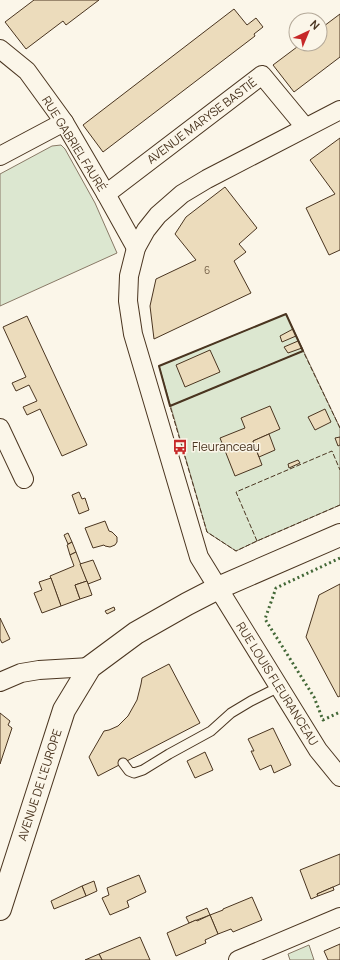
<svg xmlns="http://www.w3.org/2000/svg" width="340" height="960" font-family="Manrope,sans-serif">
<rect width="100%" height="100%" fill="#fbf6e9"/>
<g fill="#dce7d0" stroke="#887966">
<path d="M61 145 65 149 95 203 117 253 0 306V174L52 146Z"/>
<path d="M286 314 340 428V505L257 541 236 551 207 532 159 366Z"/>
<path d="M309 945 314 960H290L288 954Z"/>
</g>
<g fill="#ecdcbc" stroke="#4a3520">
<path d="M34 0H99L66 25 63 21 26 49 5 22Z"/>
<path d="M234 9 247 25 256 18 263 27 254 34 255 36 103 152 83 125Z"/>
<path d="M340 14V57L294 92 273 65 301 44H320V29Z"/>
<path d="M340 138V250L329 255 306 208 335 194 310 160Z"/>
<path d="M225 187 257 228 239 244 246 252 234 261 251 293 154 339 150 306 156 279 196 260 175 234 186 217Z"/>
<path d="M27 316 87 445 62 456 40 409 27 415 23 407 37 401 29 385 16 391 12 383 26 377 3 327Z"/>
<path d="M293 329 296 336 282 342 280 336Z"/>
<path d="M298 341 302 348 288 353 284 347Z"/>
<path d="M210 350 220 372 185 387 176 365Z"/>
<path d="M270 406 280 429 253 441 262 465 235 476 220 438 245 428 241 418Z"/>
<path d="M325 409 331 422 315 430 308 417Z"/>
<path d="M269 434 275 450 259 457 253 441Z"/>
<path d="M340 437V445L338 446 335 438Z"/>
<path d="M298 460 300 463 289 468 288 464Z"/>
<path d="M79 492 82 499 85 498 89 510 79 514 72 495Z"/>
<path d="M105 521 109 531 112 532 117 537V542L115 545 110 547 105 546 104 545 93 548 85 528Z"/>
<path d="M68 533 72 542 68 544 64 535Z"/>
<path d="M72 542 76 552 70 555 67 545Z"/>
<path d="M76 552 87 581 75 585 80 599 61 606 50 576 74 566 70 555Z"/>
<path d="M93 560 101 579 88 584 80 564Z"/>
<path d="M51 578 61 606 42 613 34 593 42 590 39 582Z"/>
<path d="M87 581 92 595 80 599 75 585Z"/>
<path d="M340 584V696L338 697 306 637 319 595Z"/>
<path d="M114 607 115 610 107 614 105 611Z"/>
<path d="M0 618 10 639 2 643 0 639Z"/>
<path d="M169 664 200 723 98 776 89 757 104 731 109 730 118 726 128 716 137 700 141 684 142 678Z"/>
<path d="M0 713 10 721 8 725 12 728 0 764Z"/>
<path d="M273 728 291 765 274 773 271 765 260 770 251 751H254L248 739Z"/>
<path d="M205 752 213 770 195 778 187 761Z"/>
<path d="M340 854V884L317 894 318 896 311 899 300 870Z"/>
<path d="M139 875 146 892 127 901 129 907 110 915 102 898 109 895 107 888Z"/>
<path d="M94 881 97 891 86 896 82 886Z"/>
<path d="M82 886 86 896 54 909 51 901Z"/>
<path d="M333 887 334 890 318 896 317 894Z"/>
<path d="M252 897 262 920 233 932 231 929 218 934 210 915 223 910V909Z"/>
<path d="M207 908 210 915 189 923 186 917Z"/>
<path d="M210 915 218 934 205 940 206 943 176 956 167 933 196 920 197 921Z"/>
<path d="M140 937 150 960H102L99 954Z"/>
<path d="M340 944V960H328L324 951Z"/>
<path d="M99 954 102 960H85Z"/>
</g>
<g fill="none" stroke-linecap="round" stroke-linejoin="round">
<g stroke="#4a3520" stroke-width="11">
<path id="lane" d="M123 763 129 771 134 773 143 770 169 754 211 731 231 713 251 701 279 687"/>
</g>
<g stroke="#4a3520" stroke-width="20">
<g id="street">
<path d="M0 49 27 71 64 122 106 194 136 248"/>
<path d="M340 110 207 179 182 194 158 215 146 230 136 248 129 276 128 301 133 334 199 557 318 750 340 777"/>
<path d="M0 156 64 122"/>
<path d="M106 194 262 75 305 127"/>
<path d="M0 428 24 479"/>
<path d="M0 682 21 673 39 670 90 667"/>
<path d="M238 960 340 917"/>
</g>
</g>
<g stroke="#4a3520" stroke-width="24">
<path id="secondary" d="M0 909 64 710 90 667 136 633 187 604 218 588 340 535"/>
</g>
<use href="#lane" stroke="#fbf6e9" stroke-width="9"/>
<use href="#street" stroke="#fbf6e9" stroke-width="18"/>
<use href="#secondary" stroke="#fbf6e9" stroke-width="22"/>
<path stroke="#436837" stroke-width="3" stroke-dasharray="2 3" stroke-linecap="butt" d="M340 558 276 588 265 619 314 697 323 720 340 712"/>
<g stroke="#4a3520" stroke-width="1" stroke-dasharray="5 2" stroke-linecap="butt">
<path d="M340 428 303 351 170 406 207 532 236 551 257 541 340 505"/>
<path d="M257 541 236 492 332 451 340 470"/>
</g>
<path stroke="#4a3520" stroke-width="2" d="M286 314 303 351 170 406 159 366Z"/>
</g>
<defs>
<g id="bus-bare" transform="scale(1.2)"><path d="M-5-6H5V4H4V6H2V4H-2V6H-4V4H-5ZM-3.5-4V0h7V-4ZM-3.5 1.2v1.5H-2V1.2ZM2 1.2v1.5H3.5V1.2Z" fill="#c62828" stroke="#fbf6e9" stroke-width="2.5" paint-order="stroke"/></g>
</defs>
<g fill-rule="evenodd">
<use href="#bus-bare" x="180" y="447"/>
</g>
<g text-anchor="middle" stroke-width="3" stroke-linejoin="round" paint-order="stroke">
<g font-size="10" fill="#725f47">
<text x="207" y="274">6</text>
</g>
<g font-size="12" fill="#4a3520" stroke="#fbf6e9">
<text transform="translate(202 121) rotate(-37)" y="4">AVENUE MARYSE BASTIÉ</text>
<text transform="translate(74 144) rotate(58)" y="4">RUE GABRIEL FAURÉ</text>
<text transform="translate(277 684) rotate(58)" y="4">RUE LOUIS FLEURANCEAU</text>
<text transform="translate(40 785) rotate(-72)" y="4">AVENUE DE L'EUROPE</text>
</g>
<g font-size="12" fill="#4a3520" stroke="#fbf6e9" text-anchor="start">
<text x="192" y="451">Fleuranceau</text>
</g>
</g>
<g transform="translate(308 32) rotate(44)"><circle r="19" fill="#fbf6e9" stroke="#b4a999"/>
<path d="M0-3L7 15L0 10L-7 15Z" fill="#c62828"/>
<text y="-6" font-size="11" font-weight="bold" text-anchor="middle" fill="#4a3520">N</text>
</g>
</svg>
